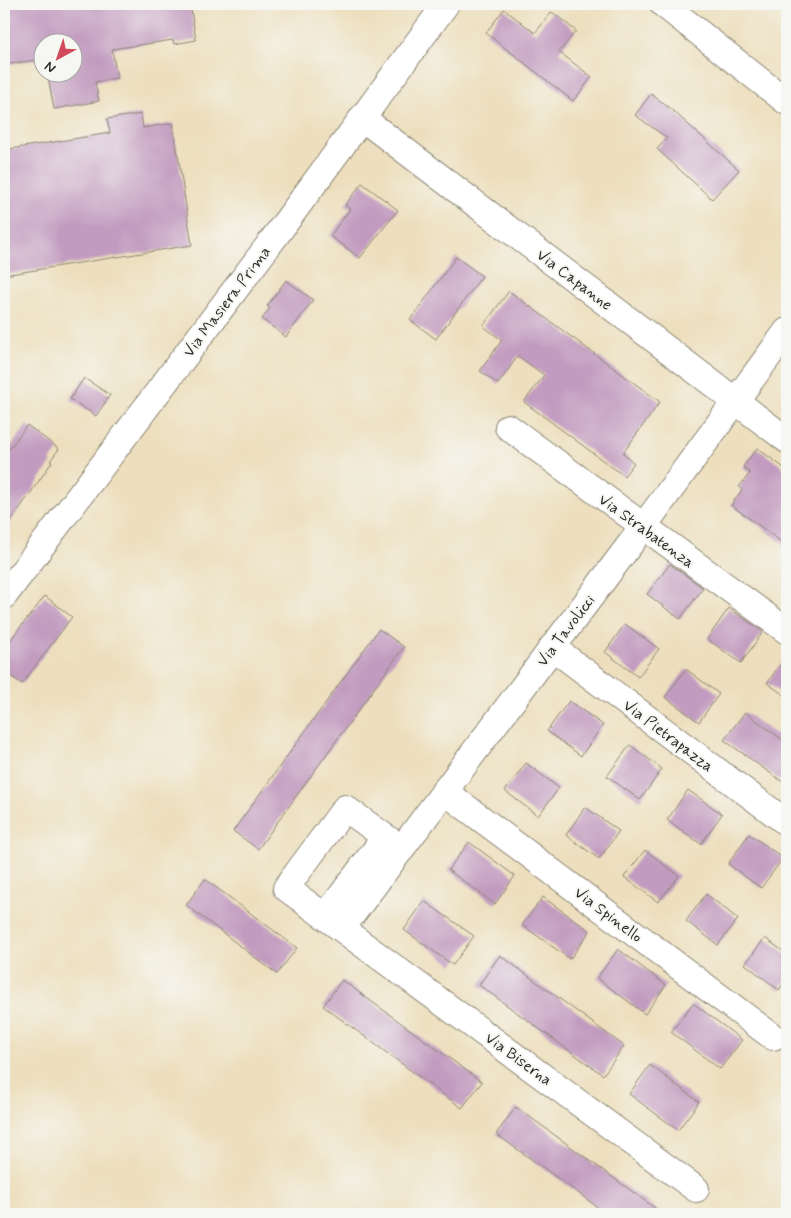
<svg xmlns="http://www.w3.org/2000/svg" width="791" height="1218" font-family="Mynerve,sans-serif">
<rect width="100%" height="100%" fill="#f6f6f2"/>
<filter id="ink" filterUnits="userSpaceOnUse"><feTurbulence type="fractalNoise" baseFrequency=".02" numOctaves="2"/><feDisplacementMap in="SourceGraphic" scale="10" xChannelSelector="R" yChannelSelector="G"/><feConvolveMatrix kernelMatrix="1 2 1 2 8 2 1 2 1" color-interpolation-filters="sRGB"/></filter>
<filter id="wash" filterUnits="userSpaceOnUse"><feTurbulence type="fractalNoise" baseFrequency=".0096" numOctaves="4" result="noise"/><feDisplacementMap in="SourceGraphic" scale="20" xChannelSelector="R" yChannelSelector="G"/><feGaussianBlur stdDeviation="1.12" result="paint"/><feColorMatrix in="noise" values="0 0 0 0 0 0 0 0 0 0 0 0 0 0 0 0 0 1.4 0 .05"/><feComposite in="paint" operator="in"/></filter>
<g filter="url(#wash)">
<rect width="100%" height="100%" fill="#eddfbd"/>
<g id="blocks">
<g fill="#c29cc0">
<path d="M4 4H190L196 40 174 44 173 40 112 49 117 78 95 82 99 101 54 109 47 72H72V42H42V59L4 65Z"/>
<path d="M504 9 535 33 552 12 576 31 559 52 592 77 573 101 486 33Z"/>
<path d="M651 94 671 109 739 170 712 199 657 149 667 138 635 115Z"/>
<path d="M141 114 143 128 173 123 192 245 4 275V150L110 133 107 119Z"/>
<path d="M362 183 398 210 360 258 330 236 350 209 345 205Z"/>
<path d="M456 257 482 276 436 339 410 320Z"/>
<path d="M286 280 313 300 286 337 262 319 270 308 267 306Z"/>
<path d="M509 291 660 402 623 453 634 463 624 476 524 402 544 375 518 356 498 384 480 371 502 340 483 326Z"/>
<path d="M84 378 110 395 96 416 70 399Z"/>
<path d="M27 425 59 449 50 461 52 462 4 531V456Z"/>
<path d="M757 448 787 470V546L731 505 742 490 739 487 750 473 743 467Z"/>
<path d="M670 564 703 588 680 619 647 594Z"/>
<path d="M45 596 72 617 22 684 4 671V648Z"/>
<path d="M729 608 763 632 741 663 707 639Z"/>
<path d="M625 624 659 649 638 677 605 652Z"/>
<path d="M379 629 404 647 258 849 233 831Z"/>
<path d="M787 655V697L767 683Z"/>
<path d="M686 669 719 694 699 722 665 697Z"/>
<path d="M569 701 603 725 581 756 547 731Z"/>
<path d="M745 712 787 743V785L724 740Z"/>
<path d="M630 745 662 769 640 800 607 776Z"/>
<path d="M526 763 559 788 538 816 505 791Z"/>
<path d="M688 790 722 814 701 844 667 820Z"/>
<path d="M585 807 619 831 599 859 566 835Z"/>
<path d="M749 834 783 858 761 888 728 864Z"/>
<path d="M469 842 515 876 495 904 448 870Z"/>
<path d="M645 850 679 876 658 902 624 877Z"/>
<path d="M205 879 297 948 277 974 186 905Z"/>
<path d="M706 894 738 919 718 945 686 921Z"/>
<path d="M543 897 590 931 570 959 522 925Z"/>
<path d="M424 901 474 936 453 965 404 930Z"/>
<path d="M765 938 787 954V978L779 990 745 964Z"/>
<path d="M618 949 666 985 645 1014 597 978Z"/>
<path d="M500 955 624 1046 603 1075 479 985Z"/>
<path d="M342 980 482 1082 462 1108 323 1006Z"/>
<path d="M693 1003 742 1040 720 1069 671 1032Z"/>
<path d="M650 1065 699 1102 678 1130 629 1094Z"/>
<path d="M516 1107 530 1117 663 1214H607L563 1182 496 1134Z"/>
</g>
</g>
</g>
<g filter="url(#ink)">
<use href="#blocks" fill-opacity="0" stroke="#8c8574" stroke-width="1"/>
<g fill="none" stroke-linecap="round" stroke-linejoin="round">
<g stroke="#8c8574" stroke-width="28">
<g id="minor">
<path d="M663 4 787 102"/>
<path d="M362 118 787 440"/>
<path d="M508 427 787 631"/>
<path d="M4 596 277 234 446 4"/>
<path d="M552 647 787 823"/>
<path d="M444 791 773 1037"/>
<path d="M402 849 345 808 286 888 696 1189"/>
<path d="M326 916 385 837"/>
<path d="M342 928 643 527 787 331"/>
</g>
</g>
<use href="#minor" stroke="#fff" stroke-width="26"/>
</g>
</g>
<g text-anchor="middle" stroke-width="4" stroke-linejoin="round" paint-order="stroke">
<g font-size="16" fill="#2b2b2b" stroke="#f6f6f2">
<text transform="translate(575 279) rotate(37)" y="6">Via Capanne</text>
<text transform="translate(226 301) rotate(-53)" y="6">Via Masiera Prima</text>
<text transform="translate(647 530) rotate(36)" y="6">Via Strabatenza</text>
<text transform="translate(565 630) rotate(-53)" y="6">Via Tavolicci</text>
<text transform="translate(669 735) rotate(37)" y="6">Via Pietrapazza</text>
<text transform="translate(609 914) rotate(37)" y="6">Via Spinello</text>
<text transform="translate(519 1058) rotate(36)" y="6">Via Biserna</text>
</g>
</g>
<rect width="791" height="1218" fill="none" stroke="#f6f6f2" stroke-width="20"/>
<g transform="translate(58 58) rotate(220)"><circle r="24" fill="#f6f6f2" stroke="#a5a5a2"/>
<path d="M0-4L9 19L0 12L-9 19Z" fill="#d1495b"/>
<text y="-8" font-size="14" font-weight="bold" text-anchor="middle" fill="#2b2b2b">N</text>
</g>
</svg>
